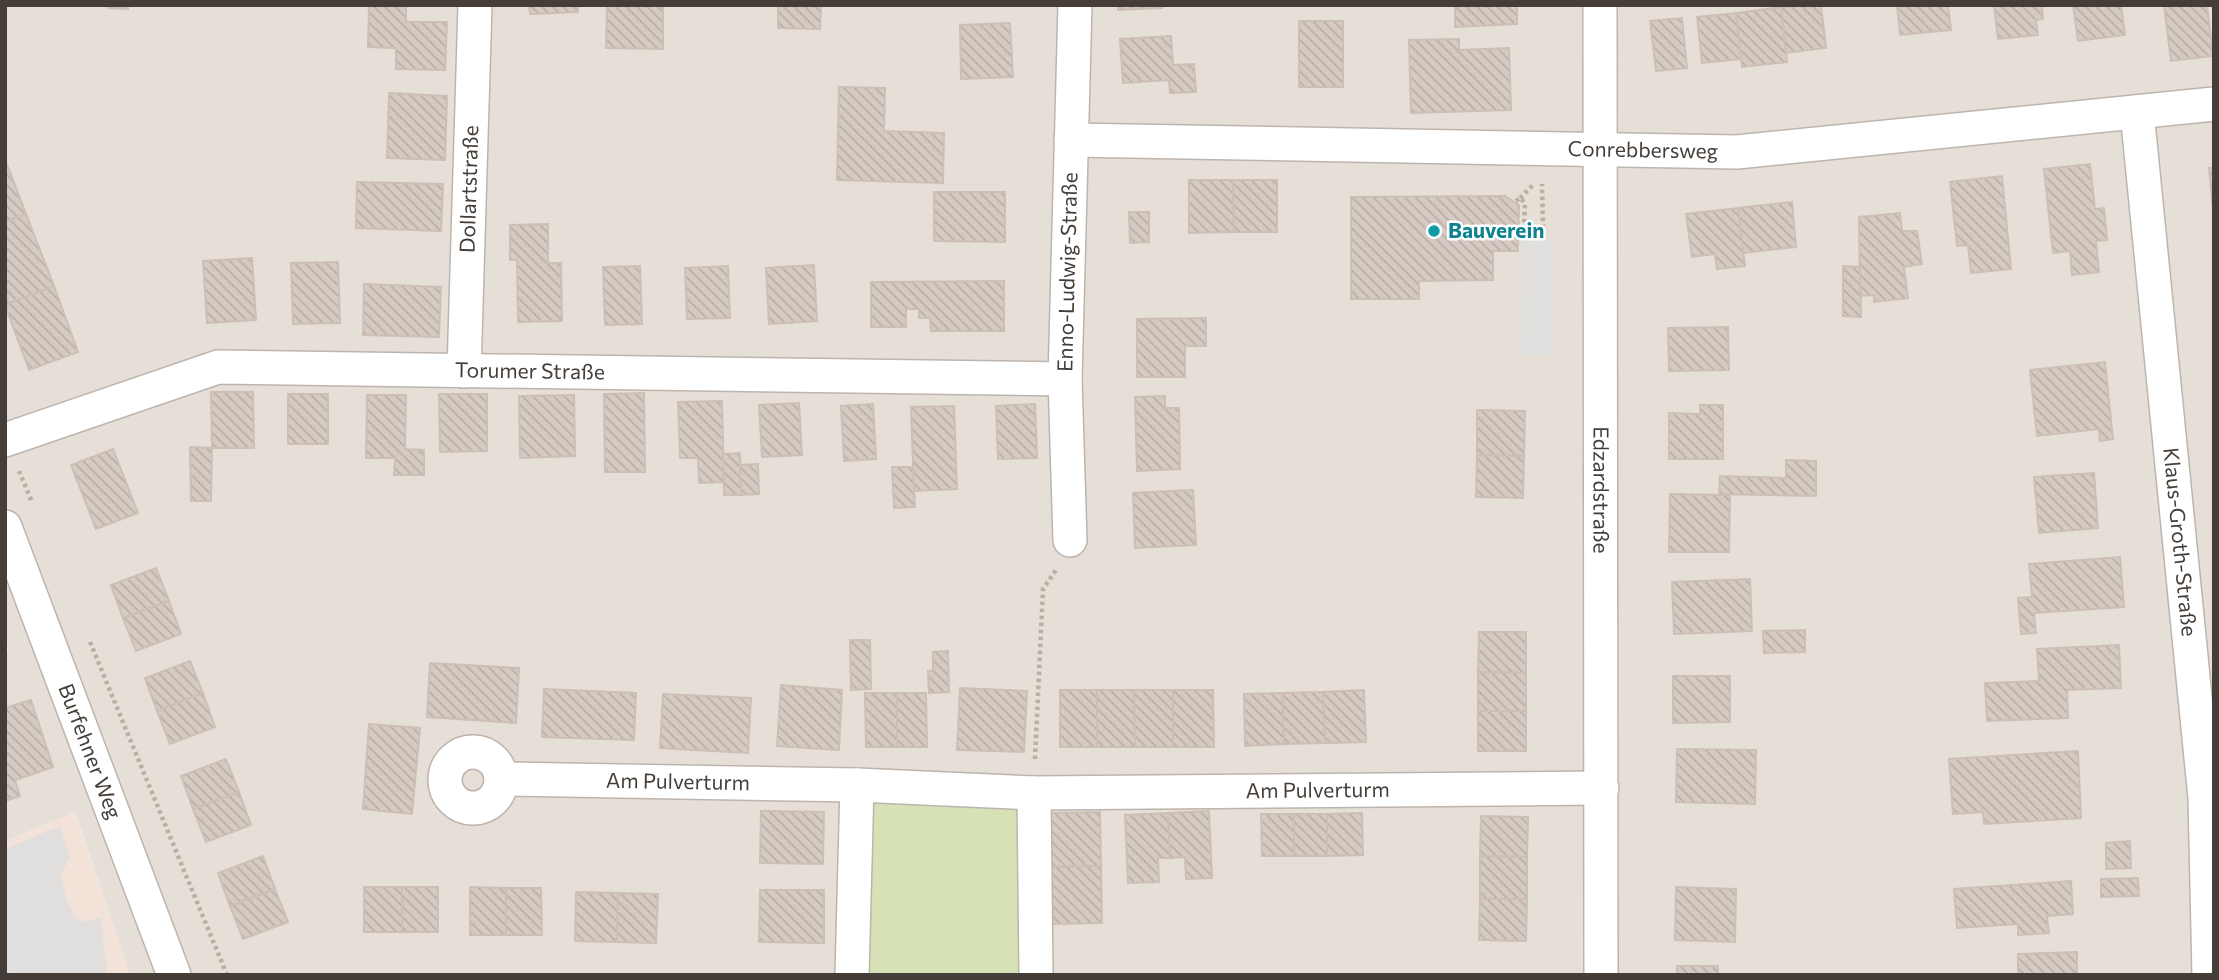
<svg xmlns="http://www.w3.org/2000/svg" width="2219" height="980" font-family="Commissioner,sans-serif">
<defs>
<pattern id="building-back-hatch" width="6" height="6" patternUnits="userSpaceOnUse" patternTransform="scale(1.75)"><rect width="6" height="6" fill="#d6cbc3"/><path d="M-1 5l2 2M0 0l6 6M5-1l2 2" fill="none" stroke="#b9afa8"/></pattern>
</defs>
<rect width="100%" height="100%" fill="#f3eee9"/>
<path fill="#e6dfd8" d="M5 5H2214V975H130L75 812 5 841V652L9 650 5 640Z"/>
<path fill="#f2e2d7" d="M74 812 130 975H5V841Z"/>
<path fill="#d6e2b6" d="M857 785 1034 793 1036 975H852Z"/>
<g fill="#e1dfdd">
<path d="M1521 237H1553L1552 355H1520Z"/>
<path d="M60 826 70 858 61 873 66 900 75 917 84 922 101 917 107 975H17L5 970V849Z"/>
</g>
<g fill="url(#building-back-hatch)" stroke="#cdbfb4" stroke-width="2">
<path d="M108 5H128V9L108 8Z"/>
<path d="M369 5H406V22H447L445 70 396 69V48L368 47Z"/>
<path d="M529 5H578V12L530 14Z"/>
<path d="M607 5H663V49L606 48Z"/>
<path d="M778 5H821L820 29 778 28Z"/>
<path d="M1118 5H1162V8L1118 10Z"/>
<path d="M1455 5H1517V24L1455 27Z"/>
<path d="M1821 5 1826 48 1786 53 1781 7Z"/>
<path d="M1897 5H1948L1951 30 1900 35Z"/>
<path d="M1994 5H2042L2043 19 2036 20 2038 35 1998 39Z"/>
<path d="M2073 5H2121L2125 35 2078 41Z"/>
<path d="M2164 5H2207L2213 56 2171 61Z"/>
<path d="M1781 7 1787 62 1742 67 1736 13Z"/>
<path d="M1736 13 1741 59 1702 63 1697 17Z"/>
<path d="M1682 18 1687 68 1656 71 1650 21Z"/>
<rect x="1299" y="21" width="44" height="66"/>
<path d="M1010 23 1013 77 961 79 960 25Z"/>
<path d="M1171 36 1173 65 1194 64 1196 92 1170 93 1169 80 1123 83 1120 39Z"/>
<path d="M1459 39V50L1509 48 1511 110 1411 113 1409 40Z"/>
<path d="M839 87 885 88 884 131 944 133 943 183 837 180Z"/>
<path d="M389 93 447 96 445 160 387 158Z"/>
<path d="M5 159 26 214 5 222Z"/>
<path d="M2090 164 2095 209 2104 208 2107 240 2096 241 2099 272 2072 275 2070 251 2053 253 2044 169Z"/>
<path d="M2209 168H2214V221Z"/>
<path d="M2002 176 2011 269 1971 273 1968 245 1957 246 1950 182Z"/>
<path d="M1189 180H1233L1234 232 1189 233Z"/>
<path d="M1233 180H1277V232H1234Z"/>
<path d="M357 182 443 184 441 231 356 228Z"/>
<path d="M934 192H1005V242L934 241Z"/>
<path d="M1505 196 1519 205 1518 251H1493V280L1419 281V299H1351V197Z"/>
<path d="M1792 202 1796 247 1743 253 1738 208Z"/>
<path d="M1738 208 1745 266 1717 269 1715 254 1692 257 1686 214Z"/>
<path d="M1129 212H1149V242L1130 243Z"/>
<path d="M1900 213 1902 231H1917L1922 264 1904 267 1908 298 1874 302V295L1860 296 1859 217Z"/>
<path d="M26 214 54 286 5 305V222Z"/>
<path d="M548 224V263H561L562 321 518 322 517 260H510V225Z"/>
<path d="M252 258 256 320 207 323 203 261Z"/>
<path d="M338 262 340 323 293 324 291 263Z"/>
<path d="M814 265 817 321 769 324 766 268Z"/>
<path d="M640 266 642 324 605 325 603 267Z"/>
<path d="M728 266 730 318 687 319 685 268Z"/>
<path d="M1843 266 1860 267 1861 317 1843 316Z"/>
<path d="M1004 281V331H931L930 318H919V309H906V327H871V282Z"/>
<path d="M364 284 441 287 439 337 363 335Z"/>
<path d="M54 286 78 352 29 370 5 305Z"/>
<path d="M1206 318V346H1185V377H1137V319Z"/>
<path d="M1728 327 1729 370 1669 371 1668 328Z"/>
<path d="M2105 362 2113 439 2100 441 2099 429 2037 436 2030 370Z"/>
<path d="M211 392H253L254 448H212Z"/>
<path d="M644 393 645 472H605L604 394Z"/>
<rect x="288" y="394" width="40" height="50"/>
<path d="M439 394H487V451L440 452Z"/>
<path d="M367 395H406L405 449 424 450V475H394L395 458H366Z"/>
<path d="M574 395 575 456 520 458 519 396Z"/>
<path d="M1165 396V408H1179L1180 469 1137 471 1135 397Z"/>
<path d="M722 401 724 482 699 483 698 458H680L678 402Z"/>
<path d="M799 403 802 455 762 457 759 405Z"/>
<path d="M873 404 876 459 844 461 841 406Z"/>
<path d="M1035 404 1037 458 998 459 996 406Z"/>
<path d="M1700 405H1723V459H1669V413L1700 414Z"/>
<path d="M954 406 957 489 914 491 911 407Z"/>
<path d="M1477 410 1525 411 1524 456 1477 455Z"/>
<path d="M190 447 212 448 211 501H191Z"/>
<path d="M113 449 138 513 96 529 71 465Z"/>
<path d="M740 453 741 495H724L723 454Z"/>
<path d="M1477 455 1524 456 1523 498 1476 497Z"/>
<path d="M1786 460 1816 461V496L1719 494 1720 476 1786 478Z"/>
<path d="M758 464 759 494 741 495 740 465Z"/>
<path d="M892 467H913L915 507 894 508Z"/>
<path d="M2094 473 2098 528 2039 533 2034 477Z"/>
<path d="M1193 490 1196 545 1135 548 1133 493Z"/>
<path d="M1670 494 1730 495 1729 552H1669Z"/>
<path d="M2120 557 2124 607 2034 613 2036 633 2021 634 2018 598 2032 597 2029 564Z"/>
<path d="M156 568 169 601 123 618 111 585Z"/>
<path d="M1750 579 1752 631 1674 634 1672 582Z"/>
<path d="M169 601 181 634 136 651 123 618Z"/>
<path d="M1805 630V652L1764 653 1763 631Z"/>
<path d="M1479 632H1526V673L1478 672Z"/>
<path d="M850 640H870L871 689 851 690Z"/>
<path d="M2119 645 2121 688 2067 690 2068 718 1987 721 1985 683 2039 681 2037 649Z"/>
<path d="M948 651 949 692 929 693 928 671H933V652Z"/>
<path d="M190 661 203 693 157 711 145 678Z"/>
<path d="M430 663 519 668 516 723 427 717Z"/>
<path d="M1478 672 1526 673V711H1478Z"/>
<path d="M1673 676H1730V722L1673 723Z"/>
<path d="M781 685 842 690 839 750 777 746Z"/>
<path d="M960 688 1027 691 1024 752 957 750Z"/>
<path d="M544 689 636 693 634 740 542 737Z"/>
<rect x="1060" y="690" width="37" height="57"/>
<path d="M1097 690H1134L1135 747H1097Z"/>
<path d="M1134 690H1173V747H1135Z"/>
<path d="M1173 690H1213L1214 747H1173Z"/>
<path d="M1364 690 1366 742 1325 743 1323 692Z"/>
<path d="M1323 692 1325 743 1284 744 1282 693Z"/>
<path d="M203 693 215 727 170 744 157 711Z"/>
<path d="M865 693H897V747H866Z"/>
<path d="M897 693H926L927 747H897Z"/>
<path d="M1282 693 1284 744 1245 746 1244 694Z"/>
<path d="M663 694 751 698 748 753 660 748Z"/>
<path d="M31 700 53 767 15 780 20 796 5 801V708Z"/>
<rect x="1478" y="711" width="48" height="40"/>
<path d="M369 724 420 728 412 814 363 809Z"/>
<path d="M1677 749 1756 750 1755 804 1676 802Z"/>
<path d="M2078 751 2081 818 1984 824 1983 812 1953 814 1949 759Z"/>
<path d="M226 759 239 792 193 809 181 776Z"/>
<path d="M239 792 251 825 206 842 193 809Z"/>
<path d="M761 811 824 812 823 864 760 863Z"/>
<path d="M1209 811 1212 878 1186 879 1185 857 1170 858 1168 813Z"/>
<path d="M1100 812 1101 866 1049 867 1048 813Z"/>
<path d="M1168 813 1170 858H1158L1159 882 1128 883 1125 815Z"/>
<path d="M1362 813 1363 855 1327 856V814Z"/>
<path d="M1261 814H1294V856H1262Z"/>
<rect x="1294" y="814" width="33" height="42"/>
<path d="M1481 816 1528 817 1527 857 1480 856Z"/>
<path d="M2130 841 2131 868 2106 869V843Z"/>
<path d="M263 856 275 889 230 906 218 873Z"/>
<path d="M1480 856 1527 857V899H1480Z"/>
<path d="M1101 866 1102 923 1050 924 1049 867Z"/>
<path d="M2138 878 2139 896 2101 897V879Z"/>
<path d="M2071 881 2073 914 2047 916 2049 933 2018 935V924L1957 928 1954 889Z"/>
<rect x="364" y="887" width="38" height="45"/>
<rect x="402" y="887" width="36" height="45"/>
<path d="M470 887 506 888V935H470Z"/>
<path d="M1676 887 1736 889 1735 942 1675 940Z"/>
<path d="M506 888H541L542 935H506Z"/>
<path d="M275 889 288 922 243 939 230 906Z"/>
<path d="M760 890H824V943L759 942Z"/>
<path d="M576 892 618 893 617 942 575 941Z"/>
<path d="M618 893 658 894 656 943 617 942Z"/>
<path d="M1480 899H1527L1526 941 1479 940Z"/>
<path d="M2077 952V975H2018V954Z"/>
<rect x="1677" y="966" width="41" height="9"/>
</g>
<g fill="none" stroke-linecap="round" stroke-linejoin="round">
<g stroke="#bdb4ad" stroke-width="36">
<g id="minor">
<path id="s1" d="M1600 5 1601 975"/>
<path id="s2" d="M2137 112 2205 798 2209 975"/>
<path id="s3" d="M1071 140 1737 152 2214 104"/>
<path id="s4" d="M464 371 475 5"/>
<path id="s5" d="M5 440 218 367 1065 379"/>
<path id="s6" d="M5 527 174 975"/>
<path id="s7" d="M1070 540 1065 379 1075 5"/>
<circle cx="473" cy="780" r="28"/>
<path id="s8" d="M501 779 857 785 1034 793 1602 788"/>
<path d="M1034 793 1036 975"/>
<path d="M852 975 857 785"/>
</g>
</g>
<g stroke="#bdae9f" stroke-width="4.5" stroke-dasharray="3.5 3.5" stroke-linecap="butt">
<path d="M1520 198 1533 185"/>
<path d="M1516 201 1520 198 1525 203 1524 228H1543L1542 184"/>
<path d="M19 471 32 502"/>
<path d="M90 642 227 975"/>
<path d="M1035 759 1043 589 1056 570"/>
</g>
<use href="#minor" stroke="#fff" stroke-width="33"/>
</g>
<circle fill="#0f9aa8" stroke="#fff" stroke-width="2.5" cx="1434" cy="231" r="7"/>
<g text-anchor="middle" stroke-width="5" stroke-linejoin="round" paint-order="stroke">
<g font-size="21" fill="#453e38" stroke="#fff">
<text dy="7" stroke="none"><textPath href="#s3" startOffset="572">Conrebbersweg</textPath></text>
<text dy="7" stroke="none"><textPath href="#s4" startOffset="182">Dollartstraße</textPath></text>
<text dy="7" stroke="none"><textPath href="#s7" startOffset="268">Enno-Ludwig-Straße</textPath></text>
<text dy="7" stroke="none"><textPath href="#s5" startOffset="537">Torumer Straße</textPath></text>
<text dy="7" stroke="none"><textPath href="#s1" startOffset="485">Edzardstraße</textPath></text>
<text dy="7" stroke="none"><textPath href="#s2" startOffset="432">Klaus-Groth-Straße</textPath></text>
<text dy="7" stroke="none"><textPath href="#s6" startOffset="240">Burfehner Weg</textPath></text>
<text dy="7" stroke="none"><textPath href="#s8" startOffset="177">Am Pulverturm</textPath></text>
<text dy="7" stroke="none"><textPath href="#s8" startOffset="817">Am Pulverturm</textPath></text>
</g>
<g font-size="21" font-weight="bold" fill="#0d838f" stroke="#fff" text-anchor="start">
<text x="1448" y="238">Bauverein</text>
</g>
</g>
<rect width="2219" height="980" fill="none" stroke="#453e38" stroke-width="14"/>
</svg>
